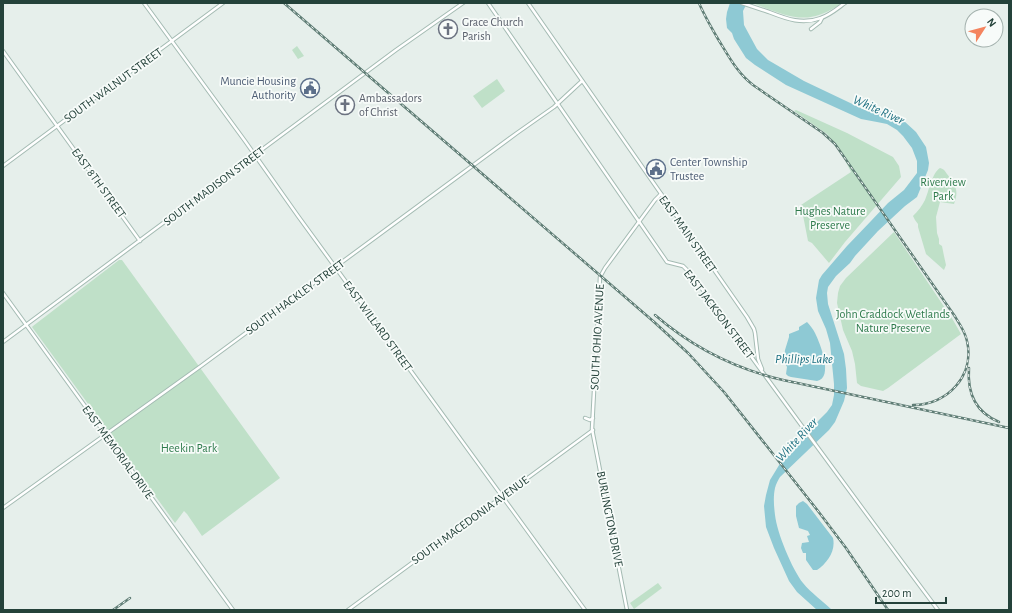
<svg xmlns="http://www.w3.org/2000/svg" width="1012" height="613" font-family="'Alegreya Sans',sans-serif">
<rect width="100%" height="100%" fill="#e6efeb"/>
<g fill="#bfe0c8">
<path d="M752 3H842C806 28 789 16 752 3Z"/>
<path d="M297 46 304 56 298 59 292 50Z"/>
<path d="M497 79 505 91 482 108 473 96Z"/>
<path d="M796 110 847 133 893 157 899 166 901 177 845 242 829 263 812 243 808 241 801 205 851 172 841 152 827 134 794 111Z"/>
<path d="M940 168C944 169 945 171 947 174 956 185 959 191 954 204L940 202 936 217 937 233 939 239V244L942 246 944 256 946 265 944 270 926 254 918 227V224L915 220 913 216C918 211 922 206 925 200 929 191 932 173 940 168Z"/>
<path d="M894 232 953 320 961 334 888 388 883 391 861 386 857 383 855 364 852 351 843 330 837 303 838 293 840 286 846 278Z"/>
<path d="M119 260H122L280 478 202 536 187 514 184 511 175 523 32 327 33 326Z"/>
<path d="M658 583 662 588 634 609 630 603Z"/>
</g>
<g fill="#8ec9d4">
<path d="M730 3H747L743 11 744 25 757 49 768 60 804 81 865 110 872 107 904 121 916 132 926 147 929 163 928 170 917 197 905 206 878 231 855 256 850 263 836 276 828 287 827 293 828 304 844 354 846 369 847 388 844 401 835 422 829 430 780 477C778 480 776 484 775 488 773 497 774 507 775 515 777 533 792 569 803 583 811 593 823 601 832 610H817L797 592 789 581 774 548 766 527 764 506 766 495 770 480 784 457 793 446 811 430 819 420 827 412 832 405 834 395V384L830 343 826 329 818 311 816 298 819 280 822 275 847 246 871 221 888 203 904 190 917 173V161L912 148 903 136 897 130 887 124 877 122 861 119 786 85 755 65 746 58 734 39 732 33 727 28 726 19 727 12Z"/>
<path d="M807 322C810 325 813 329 815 333 820 343 834 378 817 381L791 377 788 376 786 374 787 367 784 361 785 350 789 337V334L799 330V327Z"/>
<path d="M803 501 807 504 833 538C836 551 827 563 817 570H813L806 560V553H803L801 548 802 543 809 542 807 536 810 535 808 531 799 528 796 516V506L799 503Z"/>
</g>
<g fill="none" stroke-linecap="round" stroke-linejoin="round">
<g stroke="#a4bbb3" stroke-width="4.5">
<g id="secondary">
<path d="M144 3 245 141 298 216 585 610"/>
<path d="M488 3 667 262 683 266 692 275C773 387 855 499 938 610"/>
<path d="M528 3 747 317 754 329 755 333 758 359 762 369"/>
<path d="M742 3C751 6 760 9 769 12 787 19 802 25 821 18 830 15 838 8 845 3"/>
<path d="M811 29 820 22 822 18"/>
<path d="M3 51 140 241"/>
<path d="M3 166 223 3"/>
<path d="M3 293 233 610"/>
<path d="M3 342 396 50 463 3"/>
<path d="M585 418 590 420 593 418"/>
<path d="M3 508 201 366 517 133 554 107 582 81"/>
<path d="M348 610 593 430"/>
<path d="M627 610 592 429 600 277 605 268 655 200 661 194"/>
</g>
</g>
<use href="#secondary" stroke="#fff" stroke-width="2.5"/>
<g stroke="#5f7d75" stroke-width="2.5">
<g id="rail">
<path d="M284 3 653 321 688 353 724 392 818 511 846 548 888 610"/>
<path d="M699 3C704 15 711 27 718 39 728 55 737 73 753 85L823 133 835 144 954 315C959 323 965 331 967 341 975 375 948 405 913 405"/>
<path d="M655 315C692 347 736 369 783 380L1009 428"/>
<path d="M969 368C967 393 975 412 999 422"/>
<path d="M113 610 130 598"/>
</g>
</g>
<use href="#rail" stroke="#f7fbf9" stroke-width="1" stroke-dasharray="3" stroke-linecap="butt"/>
</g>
<defs>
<g id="church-ring" transform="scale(1)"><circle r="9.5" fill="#f7fbf9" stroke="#6b7280" stroke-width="1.5"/><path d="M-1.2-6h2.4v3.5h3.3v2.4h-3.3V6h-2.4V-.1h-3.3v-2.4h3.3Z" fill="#6b7280"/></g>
<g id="civic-ring" transform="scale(1)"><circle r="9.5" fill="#f7fbf9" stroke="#5c6f8a" stroke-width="1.5"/><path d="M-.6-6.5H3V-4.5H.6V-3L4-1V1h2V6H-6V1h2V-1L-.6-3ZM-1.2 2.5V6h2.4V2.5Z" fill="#5c6f8a"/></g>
</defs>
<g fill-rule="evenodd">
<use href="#church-ring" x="448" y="29"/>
<use href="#civic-ring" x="310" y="88"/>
<use href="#church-ring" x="345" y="105"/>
<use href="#civic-ring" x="656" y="169"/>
</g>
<g text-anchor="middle" stroke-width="3.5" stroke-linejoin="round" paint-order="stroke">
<g font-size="12" fill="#5b616d" stroke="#f7fbf9" text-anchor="start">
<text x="462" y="26">Grace Church<tspan x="462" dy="14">Parish</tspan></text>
<text x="359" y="102">Ambassadors<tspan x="359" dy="14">of Christ</tspan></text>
</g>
<g font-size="12" fill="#4e5e75" stroke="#f7fbf9" text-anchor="end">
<text x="296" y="85">Muncie Housing<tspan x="296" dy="14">Authority</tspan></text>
<text x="670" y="166" text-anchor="start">Center Township<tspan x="670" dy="14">Trustee</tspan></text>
</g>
<g font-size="12" fill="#24423a" stroke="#f7fbf9">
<text transform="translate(113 85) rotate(-36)" y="4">SOUTH WALNUT STREET</text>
<text transform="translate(99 183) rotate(54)" y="4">EAST 8TH STREET</text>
<text transform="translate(214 186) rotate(-37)" y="4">SOUTH MADISON STREET</text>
<text transform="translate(688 234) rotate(55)" y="4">EAST MAIN STREET</text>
<text transform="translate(295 297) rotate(-36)" y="4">SOUTH HACKLEY STREET</text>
<text transform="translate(719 314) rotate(53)" y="4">EAST JACKSON STREET</text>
<text transform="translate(378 326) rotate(54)" y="4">EAST WILLARD STREET</text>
<text transform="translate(597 337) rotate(-87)" y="4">SOUTH OHIO AVENUE</text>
<text transform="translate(118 452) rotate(54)" y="4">EAST MEMORIAL DRIVE</text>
<text transform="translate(610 519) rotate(79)" y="4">BURLINGTON DRIVE</text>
<text transform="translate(470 520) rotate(-36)" y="4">SOUTH MACEDONIA AVENUE</text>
</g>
<g font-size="12" fill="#2d7a4b" stroke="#f7fbf9">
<text x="943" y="186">Riverview<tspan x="943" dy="14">Park</tspan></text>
<text x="830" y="215">Hughes Nature<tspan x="830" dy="14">Preserve</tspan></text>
<text x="893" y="318">John Craddock Wetlands<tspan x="893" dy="14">Nature Preserve</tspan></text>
<text x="189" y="452">Heekin Park</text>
</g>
<g font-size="13" font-style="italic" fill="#1c6f80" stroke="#f7fbf9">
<text transform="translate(879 109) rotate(24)" y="5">White River</text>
<text x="804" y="363">Phillips Lake</text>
<text transform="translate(796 439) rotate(-47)" y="5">White River</text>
</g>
</g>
<rect width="1012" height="613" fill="none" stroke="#24423a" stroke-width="8"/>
<g transform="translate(984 28) rotate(54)"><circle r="19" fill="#f7fbf9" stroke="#a3b1ad"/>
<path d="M0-3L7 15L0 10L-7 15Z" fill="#f4845f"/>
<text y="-6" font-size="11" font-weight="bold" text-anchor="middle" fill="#24423a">N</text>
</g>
<path d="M876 597v6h70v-6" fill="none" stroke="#24423a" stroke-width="2"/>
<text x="882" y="597" font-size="12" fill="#24423a" stroke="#f7fbf9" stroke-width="3" paint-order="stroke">200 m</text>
</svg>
